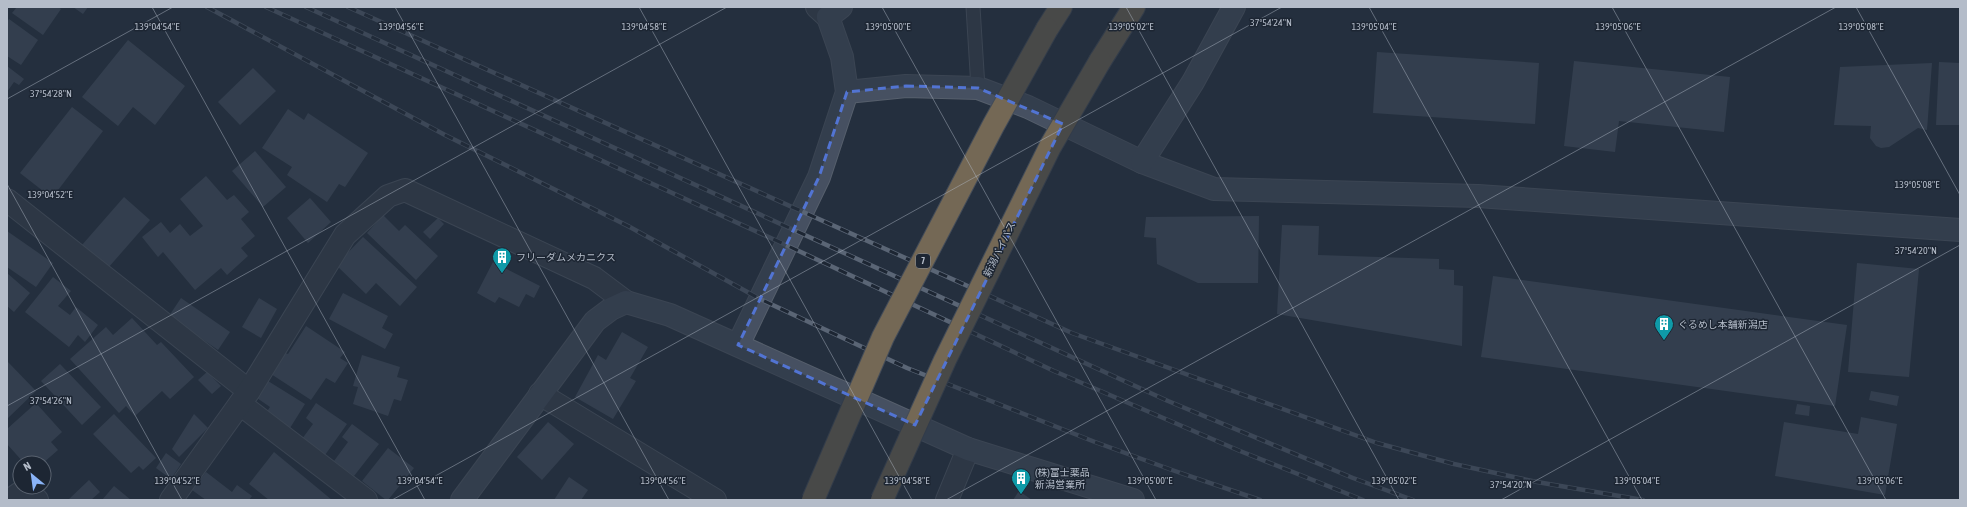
<svg xmlns="http://www.w3.org/2000/svg" width="1967" height="507" font-family="'Asap Condensed','Noto Sans JP',sans-serif">
<rect width="100%" height="100%" fill="#242f3e"/>
<g fill="#455162">
<path d="M17 7H58L61 9 43 35 12 13Z"/>
<path d="M73 7H88L83 14Z"/>
<path d="M9 19 38 40 21 65 7 56V22Z"/>
<path d="M128 40 185 86 155 125 133 107 118 126 82 97Z"/>
<path d="M1377 52 1539 63 1535 124 1373 113Z"/>
<path d="M1574 61 1730 77 1724 132 1619 121 1615 152 1564 146Z"/>
<path d="M1939 62 1960 63V125H1936Z"/>
<path d="M1932 63 1927 130 1918 128 1889 147 1881 148 1876 146 1870 138 1871 126 1834 125 1840 67Z"/>
<path d="M7 66 24 79 19 85 14 82 7 92Z"/>
<path d="M253 68 276 91 240 125 218 102Z"/>
<path d="M72 107 103 131 52 198 20 173Z"/>
<path d="M288 109 304 120 308 113 368 153 345 187 339 184 327 202 287 175 292 167 262 148Z"/>
<path d="M255 151 286 187 263 207 232 171Z"/>
<path d="M206 176 227 200 234 195 249 212 241 219 255 236 241 248 248 256 227 275 221 268 195 290 163 252 158 257 142 237 161 222 170 233 180 224 190 236 203 226 180 199Z"/>
<path d="M124 197 150 220 108 268 82 245Z"/>
<path d="M310 198 331 222 308 243 287 218Z"/>
<path d="M383 215 399 231 405 225 438 256 416 280 367 233Z"/>
<path d="M1259 216 1258 283H1198L1157 264 1156 238 1144 237 1146 217Z"/>
<path d="M438 218 444 224 430 239 423 232Z"/>
<path d="M1282 225 1319 226 1318 255 1439 259V269L1454 270V285L1463 286 1462 346 1277 314Z"/>
<path d="M7 231 53 263 36 287 7 267Z"/>
<path d="M363 237 417 287 400 306 376 283 366 294 336 265Z"/>
<path d="M493 262 540 286 534 298 526 294 519 307 499 297 495 303 477 293Z"/>
<path d="M1857 263 1919 269 1909 377 1848 372Z"/>
<path d="M7 273 30 293 14 312 7 306Z"/>
<path d="M1493 276 1847 325 1835 406 1481 357Z"/>
<path d="M53 277 71 291 58 306 70 315 76 307 98 325 85 342 78 335 69 347 25 312Z"/>
<path d="M343 293 388 316 382 328 393 334 385 349 329 319Z"/>
<path d="M181 298 230 332 218 350 169 316Z"/>
<path d="M259 298 277 309 261 338 242 327Z"/>
<path d="M132 318 157 345 161 342 194 377 170 399 162 391 135 416 126 406 119 413 70 359 106 327 113 335Z"/>
<path d="M306 326 345 352 340 358 348 363 335 383 326 378 311 400 271 374 285 353 288 354Z"/>
<path d="M622 332 648 347 630 378 636 381 613 419 575 397 598 355 606 360Z"/>
<path d="M362 355 400 367 397 377 408 380 401 401 394 399 388 416 353 404 358 387 353 386Z"/>
<path d="M7 361 36 391 7 419Z"/>
<path d="M60 364 101 407 82 425 41 381Z"/>
<path d="M207 372 221 386 212 394 198 380Z"/>
<path d="M268 381 305 404 290 428 266 413 270 407 257 398Z"/>
<path d="M1871 391 1899 396 1897 406 1869 400Z"/>
<path d="M36 403 62 432 51 442 58 450 43 463H24L7 444V429Z"/>
<path d="M316 403 347 424 325 455 302 439 313 424 306 418Z"/>
<path d="M1797 404 1810 406 1809 416 1795 414Z"/>
<path d="M114 414 156 458 143 470 139 466 131 473 93 434Z"/>
<path d="M194 414 208 428 179 457 172 449Z"/>
<path d="M1861 417 1897 424 1885 495 1775 476 1784 422 1858 434Z"/>
<path d="M548 422 574 444 542 480 517 457Z"/>
<path d="M352 424 379 444 354 476 334 461 348 442 342 437Z"/>
<path d="M388 448 414 468 388 500H386L362 481Z"/>
<path d="M274 452 332 500H269L249 484Z"/>
<path d="M166 453 181 464 171 479 156 468Z"/>
<path d="M206 472 232 492 237 485 252 496 249 500H206L192 490Z"/>
<path d="M569 477 588 490 581 500H554Z"/>
<path d="M89 480 100 492 91 500H68Z"/>
<path d="M114 486 131 500H102Z"/>
<path d="M1019 491 1032 500H1013Z"/>
</g>
<g fill="none" stroke-linecap="round" stroke-linejoin="round">
<g stroke="#565f6c" stroke-width="15">
<path id="lane" d="M973 7 978 88"/>
</g>
<g stroke="#565f6c" stroke-width="24">
<g id="street">
<path d="M817 7 828 17"/>
<path d="M7 200 249 391"/>
<path d="M540 394 715 500"/>
<path d="M240 404 366 500"/>
<path d="M10 500 26 489 37 500"/>
<path d="M171 500 249 391 345 235 388 196 405 190 594 278 626 302"/>
<path d="M947 500 968 449"/>
</g>
</g>
<g stroke="#565f6c" stroke-width="24">
<g id="secondary">
<path d="M847 92 906 86 978 88 1028 107 1142 162 1214 189 1478 196 1960 230"/>
<path d="M1142 162 1193 82 1234 7"/>
<path d="M738 345 819 177 847 92 842 57 828 17 841 7"/>
<path d="M462 500 595 321 611 309 626 302 670 315 968 449 1133 500"/>
</g>
</g>
<g stroke="#434c59" stroke-width="24">
<g id="highway">
<path d="M1047 29 1061 7"/>
<path d="M1100 61 1134 7"/>
</g>
</g>
<use href="#lane" stroke="#38414e" stroke-width="13"/>
<use href="#street" stroke="#38414e" stroke-width="22"/>
<use href="#secondary" stroke="#465061" stroke-width="22"/>
<use href="#highway" stroke="#746855" stroke-width="22"/>
<g stroke="#5a6575" stroke-width="4.5">
<g id="rail">
<path d="M207 7 445 135 628 226 760 299 907 368 1095 442 1172 470 1260 500"/>
<path d="M266 7 786 245 1054 371 1240 451 1363 500"/>
<path d="M306 7 1168 401 1353 478 1413 500"/>
<path d="M348 7 1072 333 1377 443 1454 464 1537 482 1643 500"/>
</g>
</g>
<use href="#rail" stroke="#1d2633" stroke-width="3" stroke-dasharray="9" stroke-linecap="butt"/>
<g stroke="#434c59" stroke-width="24" stroke-linecap="butt">
<g id="highway-bridge">
<path d="M813 500 883 337 993 126 1047 29"/>
<path d="M882 500 945 360 1050 147 1100 61"/>
</g>
</g>
<use href="#highway-bridge" stroke="#746855" stroke-width="22"/>
</g>
<path d="M0 0H1967V507H0ZM906 86 978 88 1063 124 915 425 738 345 819 177 847 92Z" fill="#242f3e" fill-opacity=".55" fill-rule="evenodd"/>
<path fill="none" stroke="#5274d3" stroke-width="3" stroke-dasharray="8 5" stroke-linejoin="round" d="M906 86 978 88 1063 124 915 425 738 345 819 177 847 92Z"/>
<path fill="none" stroke="#b4bcc9" stroke-width="1" stroke-opacity="0.45" d="M152 7 425 500M395 7 669 500M639 7 912 500M882 7 1156 500M1126 7 1399 500M1369 7 1642 500M1612 7 1886 500M1856 7 1960 195M7 99 173 7M7 184 182 500M7 406 727 7M392 500 1282 7M946 500 1836 7M1501 500 1960 245"/>
<defs>
<g id="building-pin" transform="scale(1)"><path d="M0 17L-7.5 6A9.5 9.5 0 1 1 7.5 6Z" fill="#0f9aa8" stroke="#1d2633"/><path d="M-4-6H4V6H1V3H-1V6H-4ZM-2.5-4.3h1.7v1.8h-1.7ZM.8-4.3h1.7v1.8H.8ZM-2.5-1h1.7V.8h-1.7ZM.8-1h1.7V.8H.8Z" fill="#fff"/></g>
</defs>
<g fill-rule="evenodd">
<use href="#building-pin" x="502" y="257"/>
<use href="#building-pin" x="1664" y="324"/>
<use href="#building-pin" x="1021" y="478"/>
</g>
<g text-anchor="middle" stroke-width="3" stroke-linejoin="round" paint-order="stroke">
<rect fill="#1d2633" stroke="#878f9c" stroke-width="1" x="916" y="254" width="14" height="14" rx="3"/>
<g font-size="9" font-weight="bold" fill="#b4bcc9">
<text x="923" y="264">7</text>
</g>
<g font-size="10" fill="#b4bcc9" stroke="#1d2633">
<text transform="translate(999 249) rotate(-64)" y="4">新潟バイパス</text>
</g>
<g font-size="10" fill="#b4bcc9" stroke="#1d2633" text-anchor="start">
<text x="516" y="261">フリーダムメカニクス</text>
<text x="1678" y="328">ぐるめし本舗新潟店</text>
<text x="1035" y="476">(株)富士薬品<tspan x="1035" dy="12">新潟営業所</tspan></text>
</g>
</g>
<g font-size="10" text-anchor="middle" fill="#b4bcc9" stroke="#1d2633" stroke-width="3" stroke-linejoin="round" paint-order="stroke">
<text x="1271" y="26">37°54'24"N</text>
<text x="157" y="30">139°04'54"E</text>
<text x="401" y="30">139°04'56"E</text>
<text x="644" y="30">139°04'58"E</text>
<text x="888" y="30">139°05'00"E</text>
<text x="1131" y="30">139°05'02"E</text>
<text x="1374" y="30">139°05'04"E</text>
<text x="1618" y="30">139°05'06"E</text>
<text x="1861" y="30">139°05'08"E</text>
<text x="51" y="97">37°54'28"N</text>
<text x="1917" y="188">139°05'08"E</text>
<text x="50" y="198">139°04'52"E</text>
<text x="1916" y="254">37°54'20"N</text>
<text x="51" y="404">37°54'26"N</text>
<text x="177" y="484">139°04'52"E</text>
<text x="420" y="484">139°04'54"E</text>
<text x="663" y="484">139°04'56"E</text>
<text x="907" y="484">139°04'58"E</text>
<text x="1150" y="484">139°05'00"E</text>
<text x="1394" y="484">139°05'02"E</text>
<text x="1637" y="484">139°05'04"E</text>
<text x="1880" y="484">139°05'06"E</text>
<text x="1511" y="488">37°54'20"N</text>
</g>
<rect width="1967" height="507" fill="none" stroke="#b4bcc9" stroke-width="16"/>
<g transform="translate(32 475) rotate(331)"><circle r="19" fill="#1d2633" stroke="#59626f"/>
<path d="M0-3L7 15L0 10L-7 15Z" fill="#8ab4f8"/>
<text y="-6" font-size="11" font-weight="bold" text-anchor="middle" fill="#b4bcc9">N</text>
</g>
</svg>
